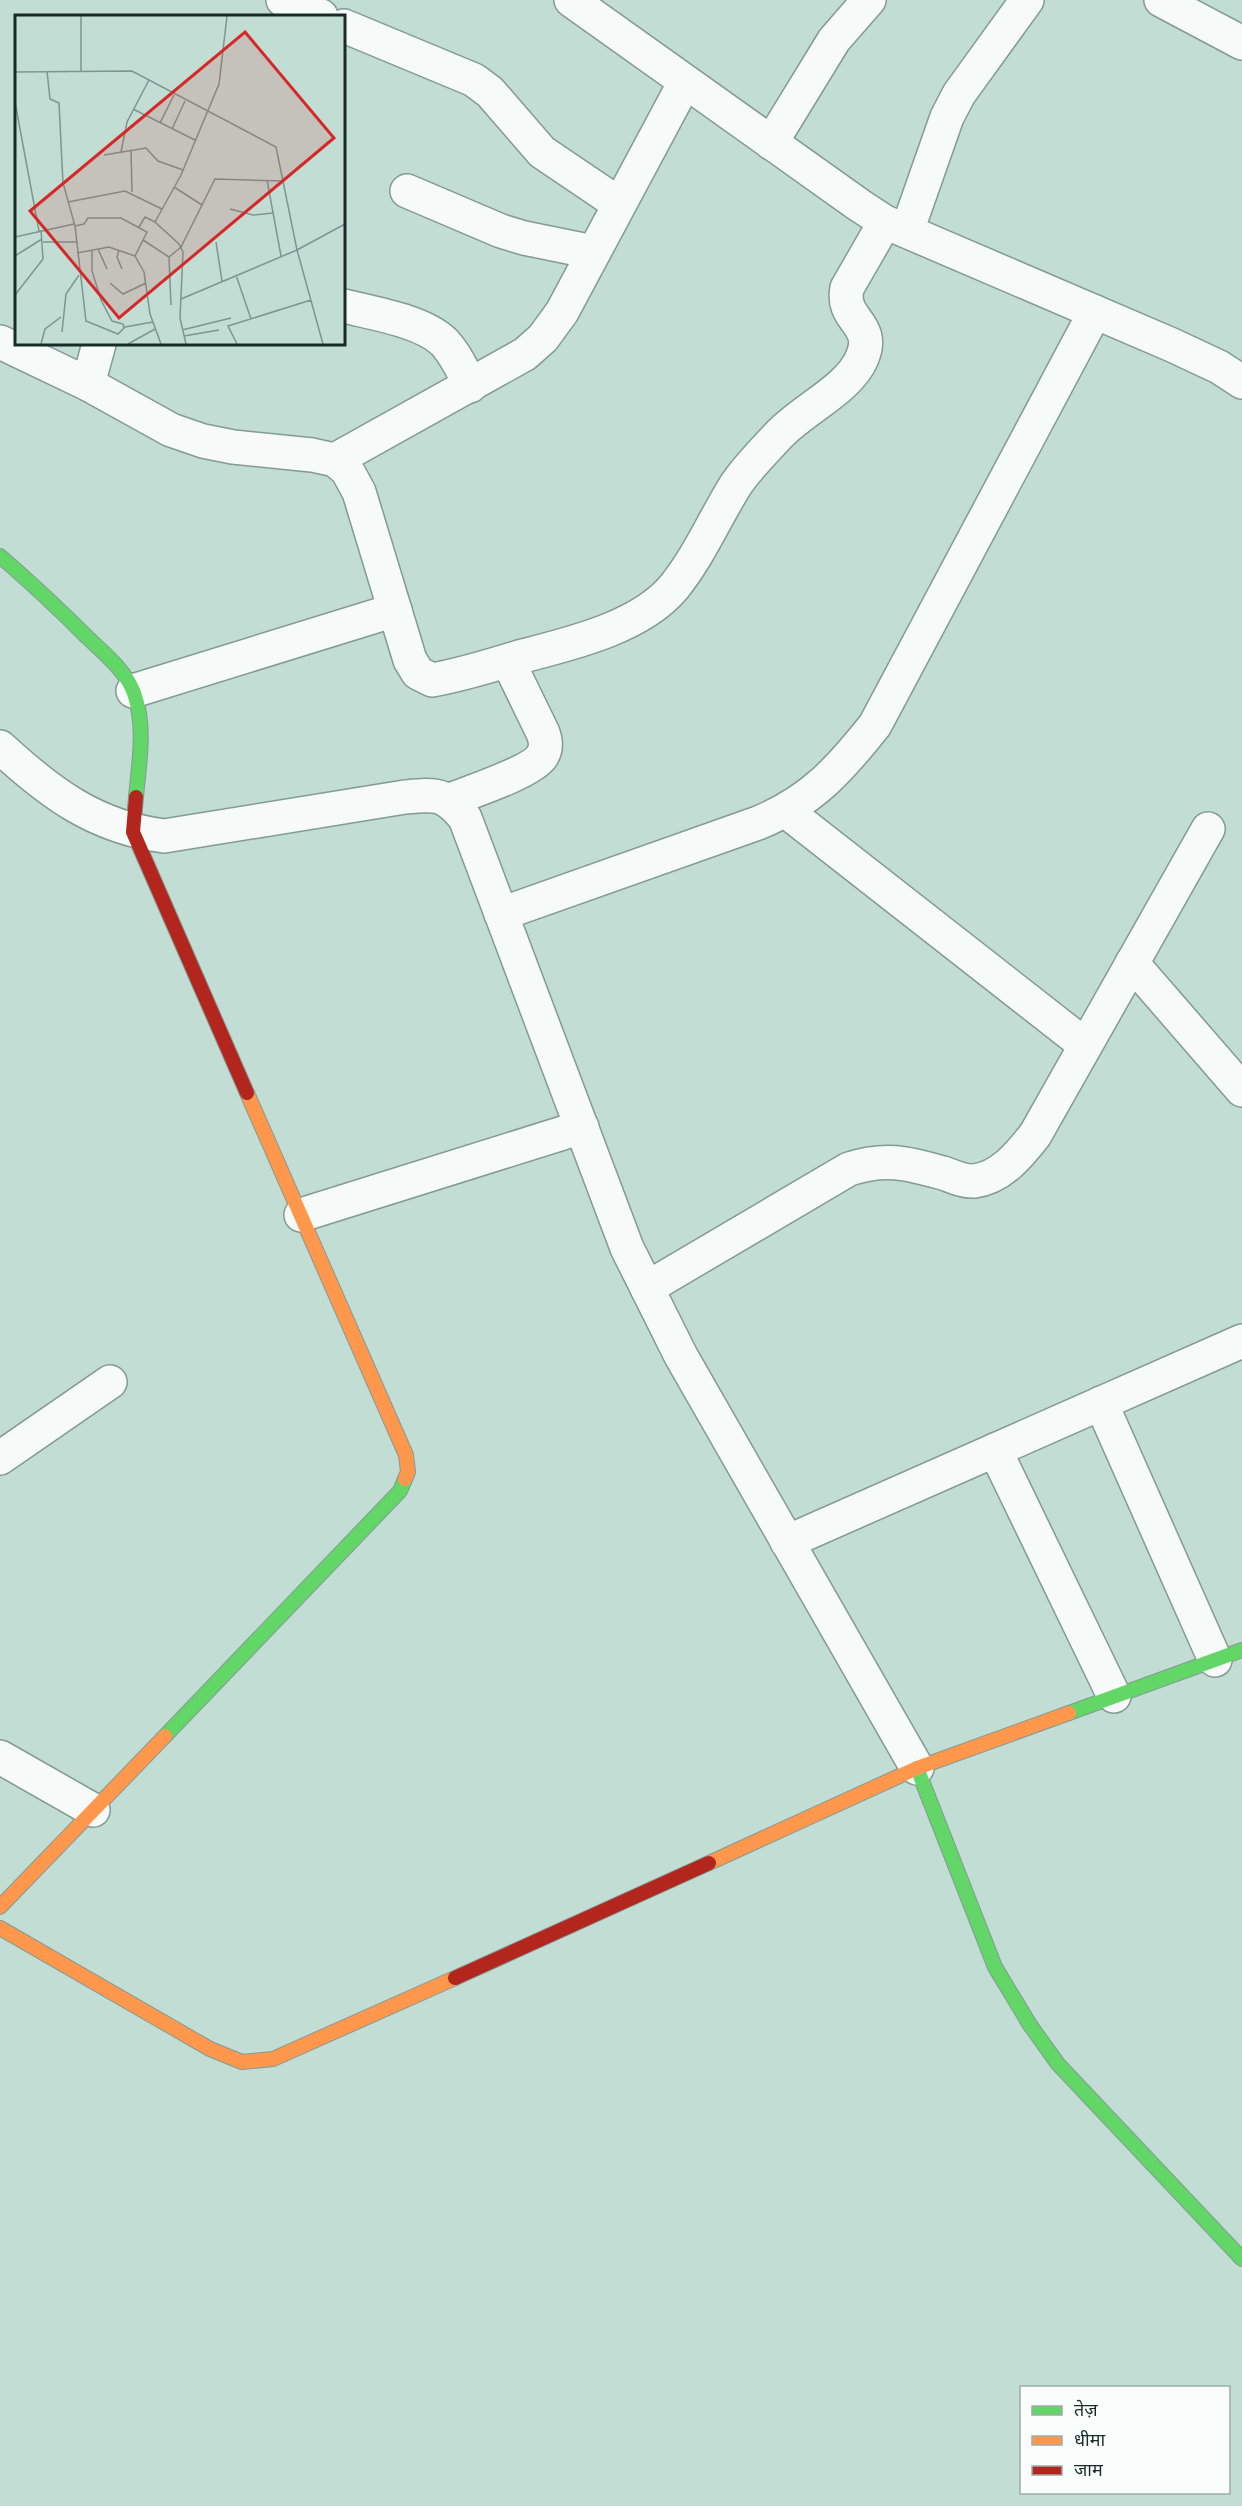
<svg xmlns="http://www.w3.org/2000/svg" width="1242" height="2506" font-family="'IBM Plex Sans','Noto Sans Devanagari',sans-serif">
<rect width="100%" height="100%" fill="#c1ddd4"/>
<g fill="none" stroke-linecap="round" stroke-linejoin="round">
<g stroke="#849a94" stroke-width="36">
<g id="street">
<path d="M283 0 321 16"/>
<path d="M571 0 859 205 885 222 1172 345 1219 367 1242 382"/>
<path d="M1161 0 1242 43"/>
<path d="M344 26 474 80 490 92 542 152 619 204"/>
<path d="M771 143 834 40 869 0"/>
<path d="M407 191 501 231 524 238 593 252"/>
<path d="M907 231 947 117 959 94 1027 0"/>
<path d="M344 306C372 313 423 321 444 342 456 355 463 370 470 386"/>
<path d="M0 342 88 384 171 430 203 441 233 447 312 455 335 460 347 470 359 492 410 660 418 673 432 680C461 675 490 666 519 657 569 644 640 628 674 587 699 556 714 520 735 486 746 469 762 453 776 438 800 410 848 391 862 358 877 323 840 321 847 288L885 222"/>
<path d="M88 384 99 344"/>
<path d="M335 460 525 354 543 338 562 312 685 82"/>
<path d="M133 691 395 610"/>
<path d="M0 747C50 793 95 827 164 836L405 797C437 794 444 793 465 818L627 1248 681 1356 917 1768"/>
<path d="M450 800C470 792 532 772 542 756 547 748 546 741 543 733L508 661"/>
<path d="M786 811 1085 1045"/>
<path d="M501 914 758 823C812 801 840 769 875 725L1095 312"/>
<path d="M1132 963 1242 1090"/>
<path d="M301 1215 582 1127"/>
<path d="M647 1288 849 1169C886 1157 907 1163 943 1173 952 1176 965 1182 974 1181 1001 1178 1020 1154 1035 1135L1208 829"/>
<path d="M1101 1403 1215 1660"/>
<path d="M995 1450 1114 1696"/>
<path d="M0 1458 110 1382"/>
<path d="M787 1542 1242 1341"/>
<path d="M0 1757 93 1810"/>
</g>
</g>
<g stroke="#849a94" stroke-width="16">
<g id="fast">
<path d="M0 556C30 582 59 609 87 637 104 653 126 671 134 693 146 727 139 763 136 797"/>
<path d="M1069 1713 1242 1650"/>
<path d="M165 1736 400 1491 405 1479"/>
<path d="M917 1768 995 1967 1030 2025 1058 2064 1242 2259"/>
</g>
</g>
<g stroke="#849a94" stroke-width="16">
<g id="slow">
<path d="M247 1093 406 1455 408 1472 405 1479"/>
<path d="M709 1863 917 1768 1069 1713"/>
<path d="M0 1907 165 1736"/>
<path d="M0 1928 210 2049 242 2062 273 2059 455 1978"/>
</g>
</g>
<g stroke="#849a94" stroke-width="16">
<g id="jam">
<path d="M136 797 133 832 247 1093"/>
<path d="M455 1978 709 1863"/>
</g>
</g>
<use href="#street" stroke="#f6faf9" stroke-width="33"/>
<use href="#fast" stroke="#63d668" stroke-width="14"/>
<use href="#slow" stroke="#ff974d" stroke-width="14"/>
<use href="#jam" stroke="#b3261e" stroke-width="14"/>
</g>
<g transform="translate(15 15)">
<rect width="330" height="330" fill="#c1ddd4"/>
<path fill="none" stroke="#7d968f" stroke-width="1.5" d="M66 1V56M32 56 35 84 44 88 48 168 60 211 71 306 103 319 110 312 138 307M0 57 117 56 261 132 282 235 308 329M0 87 24 216M118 94 180 125M145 108 159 80M157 114 170 86M116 135 117 177M106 137 112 107 134 65M89 140 131 133 143 146 168 155M252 165 266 241M159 172 187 190M53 187 110 176 147 194M215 194 238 200 258 198M60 211 69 209 73 203H106L132 217 120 241 129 257 135 299 146 329M124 212 130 202 140 207M0 222 59 209M128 225 154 242M28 227H61M201 227 207 266M83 234 92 254M77 235V256L86 285 97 306 108 309 109 313M104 235 102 242 107 254M62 238 94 232 120 241M0 241 27 224M221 260 236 304M95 268 108 279 131 268M0 280 28 244 26 215M166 284 282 235 330 209M156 290 154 242 166 232 200 164 269 166M167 315 216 303M47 317 51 279 64 260M169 321 204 315M26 329 30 314 46 302M113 329 140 314M171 329 165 303 168 237 164 229 140 207 166 160 204 69 212 1M222 329 213 311 296 285"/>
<path fill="#d62828" fill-opacity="0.15" stroke="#d62828" stroke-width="3" d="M230 17 319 123 104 303 15 196Z"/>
<rect width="330" height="330" fill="none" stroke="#182c27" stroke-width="3"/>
</g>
<rect x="1020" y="2386" width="210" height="108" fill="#f9fefc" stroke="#9faaa7" stroke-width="1.5"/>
<rect x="1032" y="2406" width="30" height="9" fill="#63d668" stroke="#9faaa7" stroke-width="1.5"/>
<text x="1074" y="2416" font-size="18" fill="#182c27">तेज़</text>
<rect x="1032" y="2436" width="30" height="9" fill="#ff974d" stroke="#9faaa7" stroke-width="1.5"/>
<text x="1074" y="2446" font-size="18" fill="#182c27">धीमा</text>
<rect x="1032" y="2466" width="30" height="9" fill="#b3261e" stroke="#9faaa7" stroke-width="1.5"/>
<text x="1074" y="2476" font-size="18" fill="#182c27">जाम</text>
</svg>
